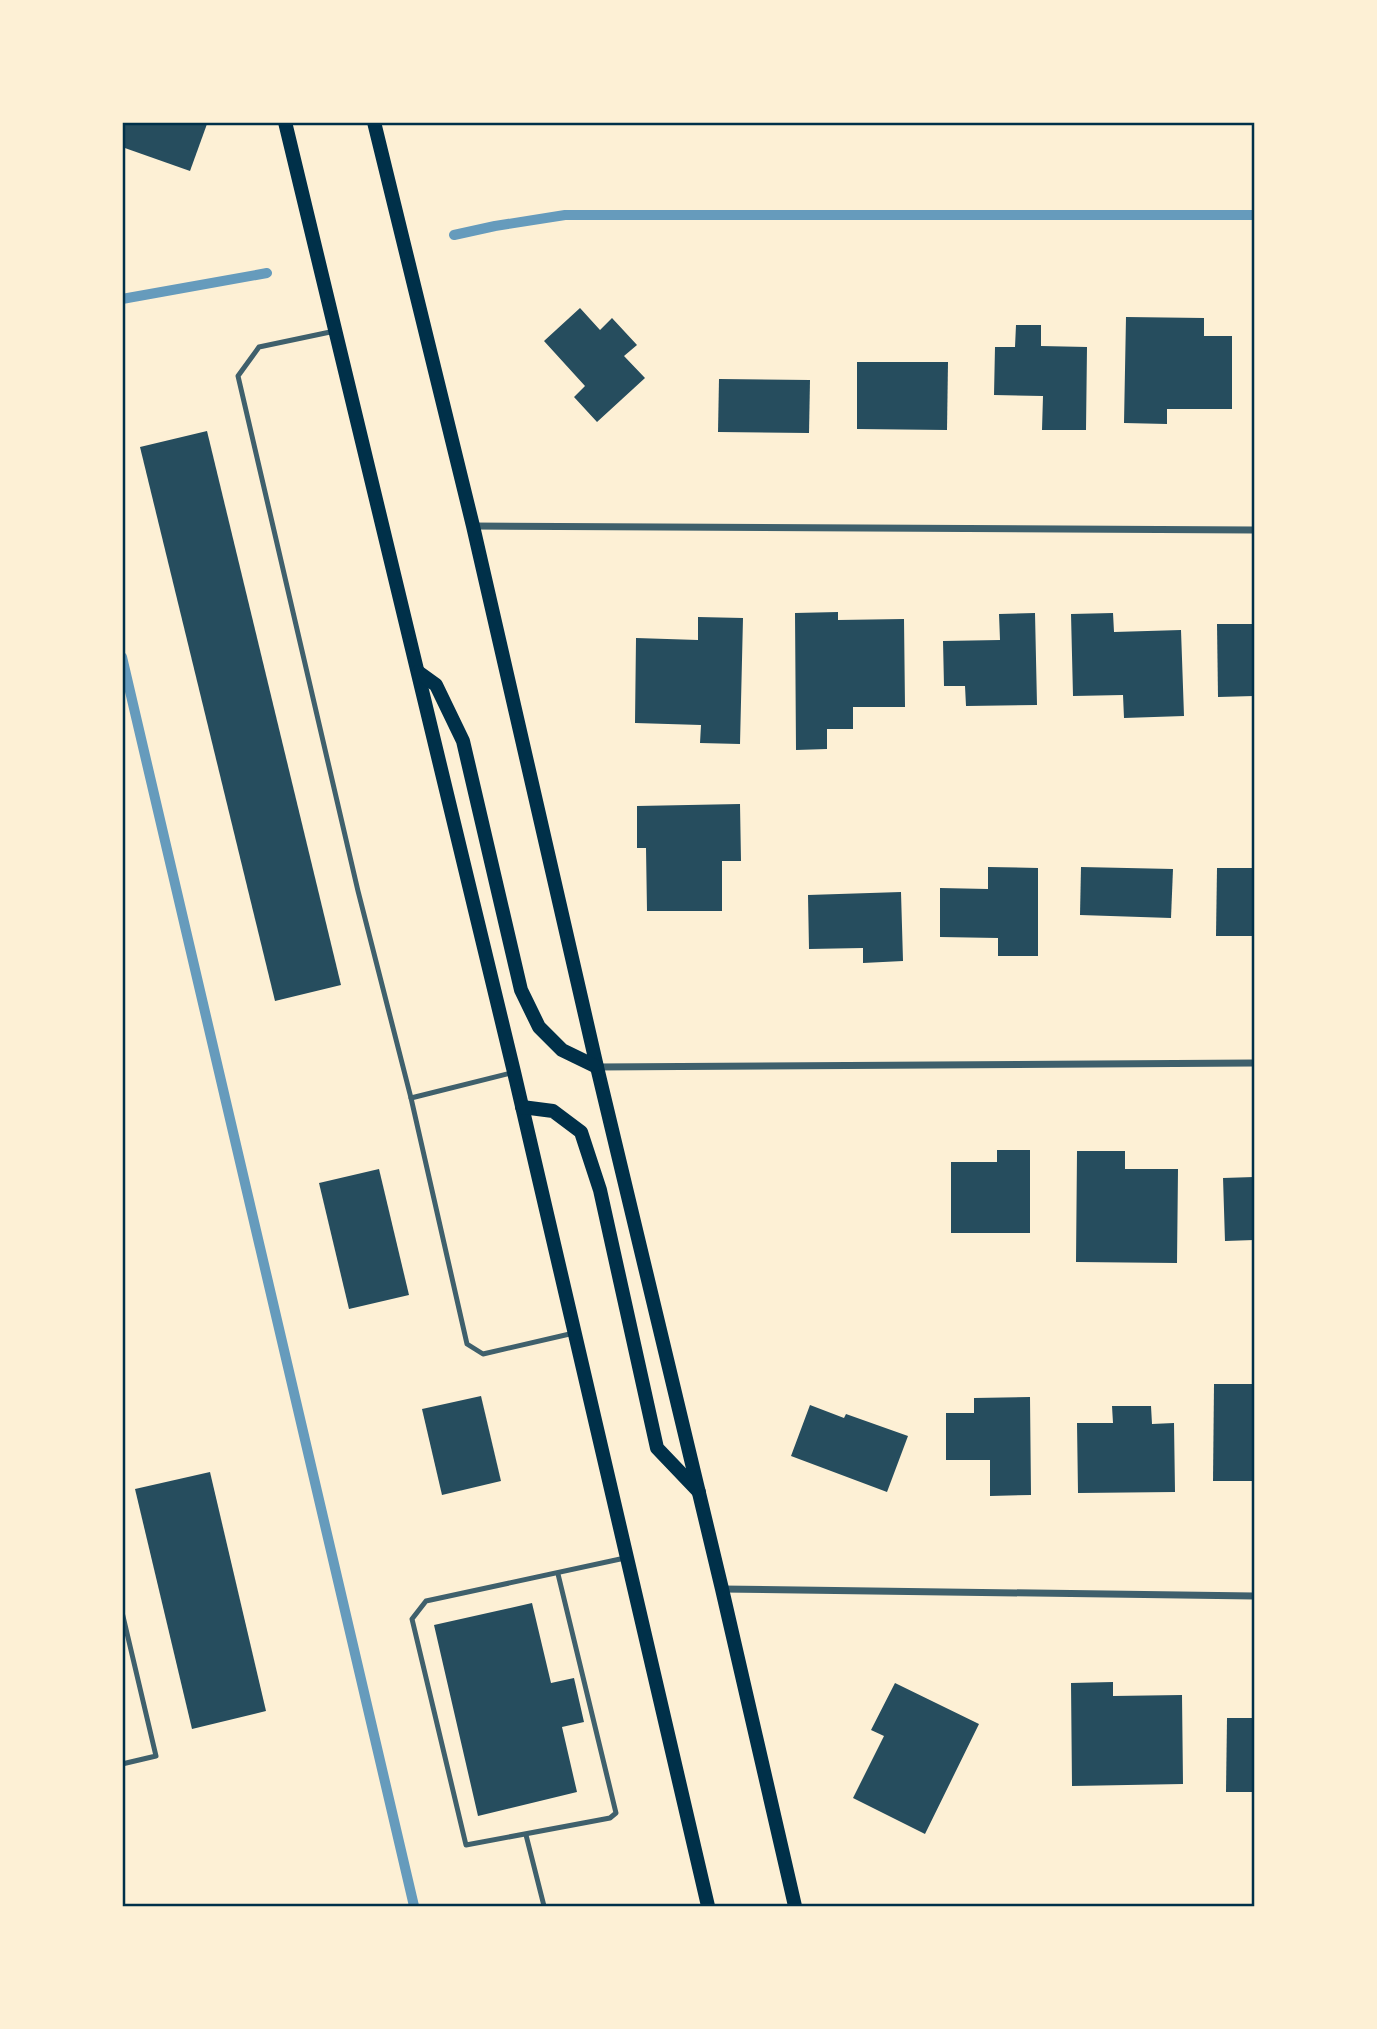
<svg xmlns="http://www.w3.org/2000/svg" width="1377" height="2029" font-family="Lato,sans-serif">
<rect width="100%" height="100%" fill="#fdf0d5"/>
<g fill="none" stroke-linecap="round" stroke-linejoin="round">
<g stroke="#669bbc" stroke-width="10">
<path d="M454 235 495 226 565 215H1254"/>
<path d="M122 299 267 273"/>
<path d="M122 657 414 1906"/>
</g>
</g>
<g fill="#264d5e">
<path d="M122 122H203L207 124 190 171 122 147Z"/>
<path d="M580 308 600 330 612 318 637 345 624 356 645 378 597 422 574 397 585 386 544 341Z"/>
<path d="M1126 317 1204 318V336H1232V409H1167V424L1124 423Z"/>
<path d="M1016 325H1041V346L1087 347 1086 430H1042L1043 396 994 395 995 347H1015Z"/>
<path d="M857 362H948L947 430 857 429Z"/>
<path d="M719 379 810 380 809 433 718 432Z"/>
<path d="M207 431 341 985 275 1001 140 447Z"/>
<path d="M838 612V620L904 619 905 707H853V729H827V749L796 750 795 613Z"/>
<path d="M1035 613 1037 705 966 706 965 686H944L943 641 1000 640 999 614Z"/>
<path d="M1113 613 1114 632 1181 630 1184 716 1124 718 1123 695 1073 696 1071 614Z"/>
<path d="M698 617 743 618 740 744 700 743 701 725 635 723 636 638 698 640Z"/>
<path d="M1217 624H1254V696L1218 697Z"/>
<path d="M740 804 741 861H722V911H647L646 848H637V806Z"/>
<path d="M988 867 1038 868V956H998V938L940 937V888L988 889Z"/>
<path d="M1081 867 1173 869 1171 918 1080 915Z"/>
<path d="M1217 868H1254V936H1216Z"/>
<path d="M901 892 903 961 863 963V948L809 949 808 895Z"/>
<path d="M997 1150H1030V1233H951V1162H997Z"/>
<path d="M1077 1151H1125V1169H1178L1177 1263 1076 1262Z"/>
<path d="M379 1169 409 1295 349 1309 319 1183Z"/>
<path d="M1254 1177V1240L1225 1241 1223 1178Z"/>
<path d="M1214 1384H1254V1481H1213Z"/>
<path d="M481 1396 501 1481 442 1495 422 1409Z"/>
<path d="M1030 1397 1031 1495 990 1496V1460H946V1413H974V1398Z"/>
<path d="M810 1405 844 1418 846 1414 908 1436 887 1492 791 1456Z"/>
<path d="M1112 1406H1151L1152 1424 1174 1423 1175 1492 1078 1493 1077 1423H1113Z"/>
<path d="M210 1472 266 1711 192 1729 135 1489Z"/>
<path d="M532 1603 551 1683 574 1678 584 1722 562 1727 577 1792 478 1816 434 1625Z"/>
<path d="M1113 1682V1696L1182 1695 1183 1784 1072 1786 1071 1683Z"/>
<path d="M895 1683 979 1724 925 1834 853 1798 884 1736 871 1730Z"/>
<path d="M1227 1718H1254V1792H1226Z"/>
</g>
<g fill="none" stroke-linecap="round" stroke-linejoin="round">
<g stroke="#3f606c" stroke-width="5">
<path d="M335 331 259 347 238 376 358 891 411 1098 511 1073"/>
<path d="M411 1098 467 1344 483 1354 574 1333"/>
<path d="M558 1574 616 1813 610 1818 466 1845 412 1619 426 1601 625 1558"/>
<path d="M122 1612 156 1756 122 1764"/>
<path d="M526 1835 544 1906"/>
</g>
<g stroke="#3f606c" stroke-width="7">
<path d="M473 526 1254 530"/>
<path d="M597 1067 1254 1063"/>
<path d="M722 1589 1254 1596"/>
</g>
<g stroke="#003049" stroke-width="14">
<path d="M285 122 514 1072 708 1906"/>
<path d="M374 122 473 526 597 1067 722 1589 795 1906"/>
<path d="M418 672 436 685 463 741 521 990 539 1027 562 1050 597 1067"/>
<path d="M522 1107 553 1111 581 1132 600 1190 657 1448 699 1492"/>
</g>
</g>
<rect width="1377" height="2029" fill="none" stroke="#fdf0d5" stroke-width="248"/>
<rect x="124" y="124" width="1129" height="1781" fill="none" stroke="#003049" stroke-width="2.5"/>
</svg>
